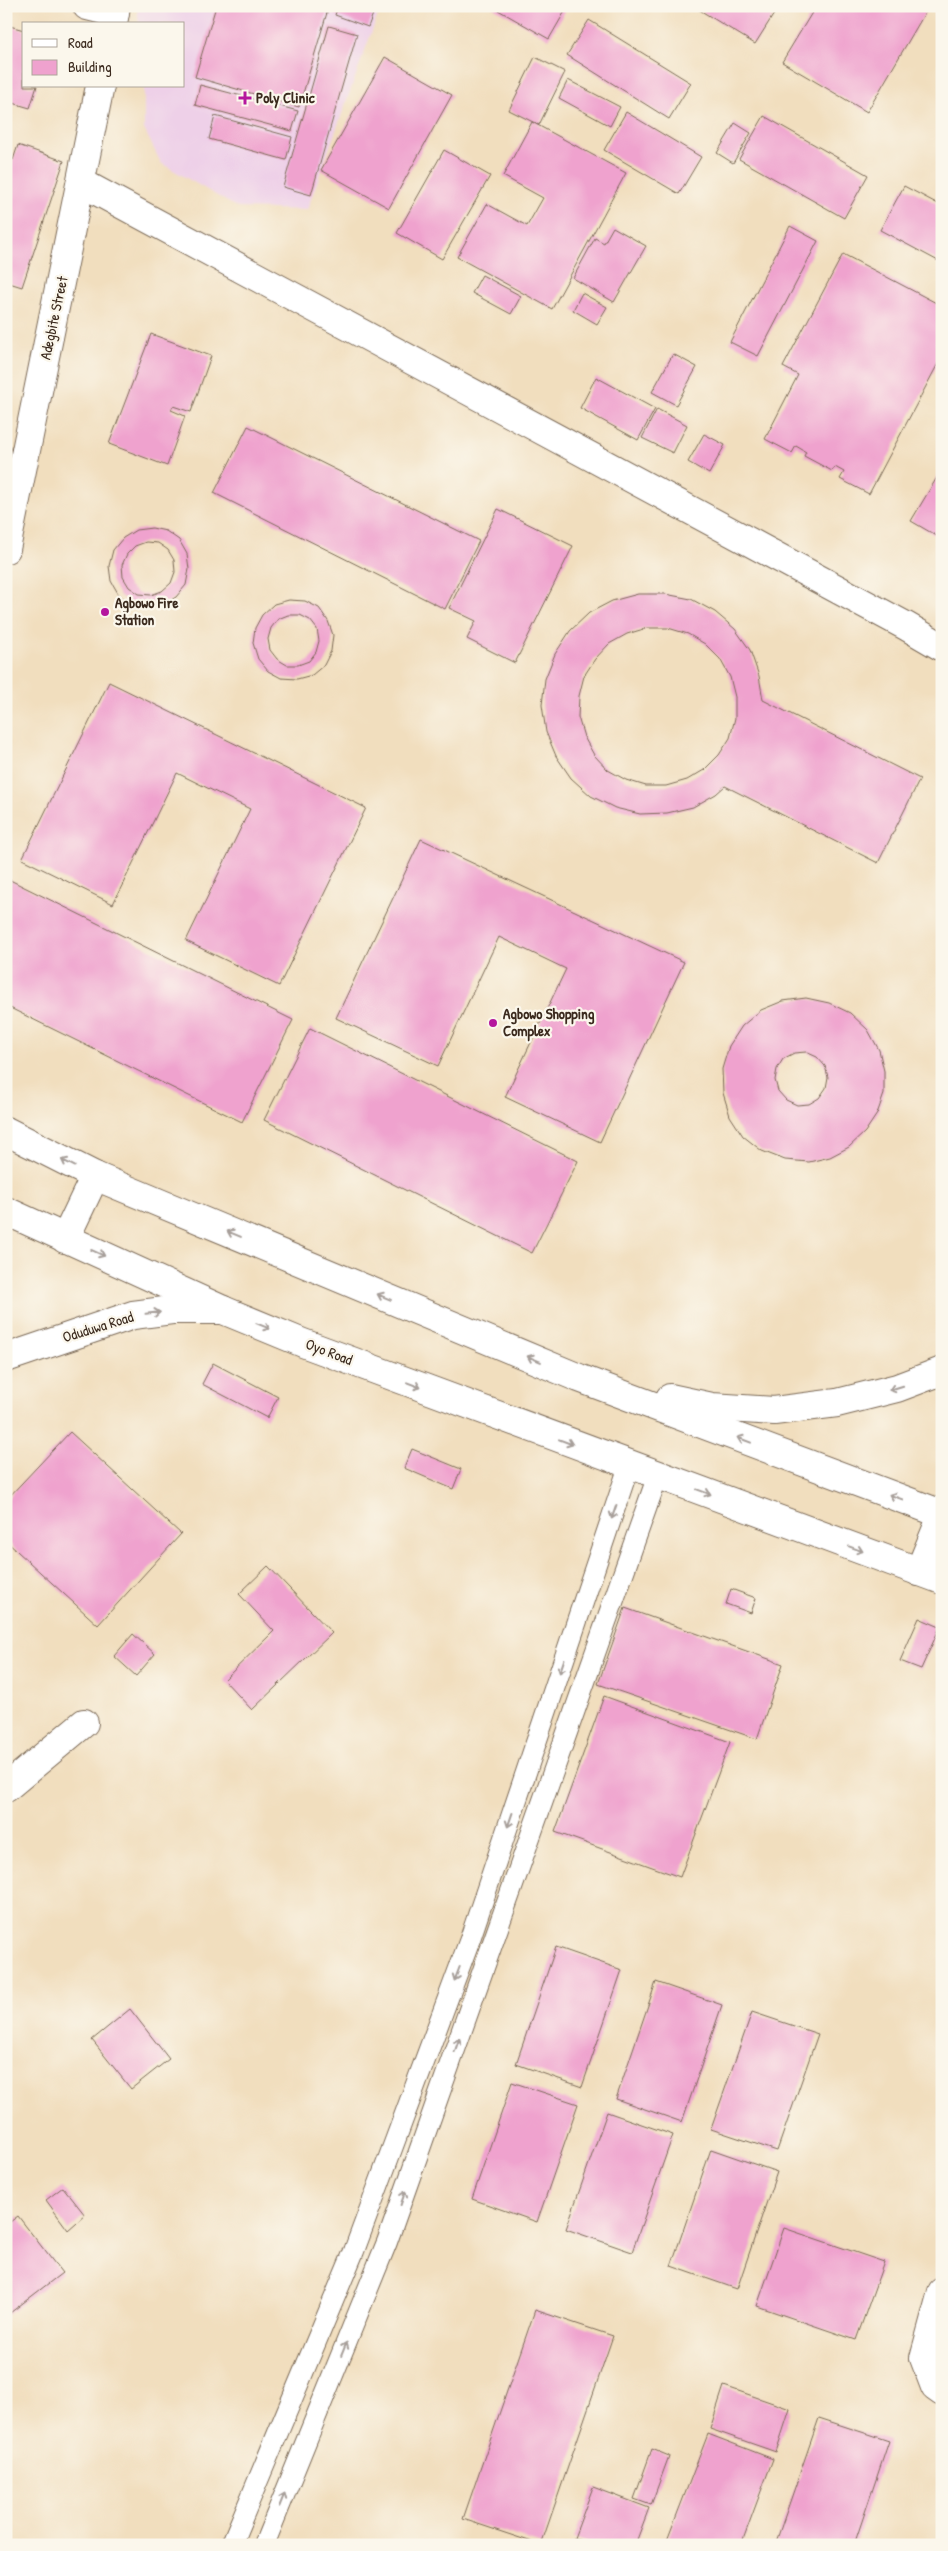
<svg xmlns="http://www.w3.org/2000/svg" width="948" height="2551" font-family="'Patrick Hand',sans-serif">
<rect width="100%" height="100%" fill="#fbf7ec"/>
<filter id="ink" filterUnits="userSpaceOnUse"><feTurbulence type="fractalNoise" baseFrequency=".02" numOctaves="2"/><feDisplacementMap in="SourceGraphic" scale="10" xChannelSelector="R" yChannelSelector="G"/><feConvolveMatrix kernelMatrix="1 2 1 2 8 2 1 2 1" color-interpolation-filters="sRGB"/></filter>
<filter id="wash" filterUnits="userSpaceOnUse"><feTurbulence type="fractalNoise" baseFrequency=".0096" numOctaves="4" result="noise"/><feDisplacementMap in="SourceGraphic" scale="20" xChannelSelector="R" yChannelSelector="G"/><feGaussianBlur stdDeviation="1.12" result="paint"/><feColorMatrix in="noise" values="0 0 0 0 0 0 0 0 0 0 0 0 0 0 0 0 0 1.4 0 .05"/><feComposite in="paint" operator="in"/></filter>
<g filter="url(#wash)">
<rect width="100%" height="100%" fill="#f1debe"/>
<path fill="#eed0e8" d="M137 6H381L307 210 238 208 161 163 144 129V86H184V24H139Z"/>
<g id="blocks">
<g fill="#efa2ce" fill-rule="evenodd">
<path d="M216 6H329L299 107 195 77Z"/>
<path d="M338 6H376L368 27 335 15Z"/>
<path d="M491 6H568L549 39Z"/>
<path d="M693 6H779L755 44Z"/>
<path d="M816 6H929L867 112 782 62Z"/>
<path d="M589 20 691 83 669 119 567 55Z"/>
<path d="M6 25 24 30V86H37L30 108 6 101Z"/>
<path d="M329 26 357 34 311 195 283 187Z"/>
<path d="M385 57 452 95 389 208 321 170Z"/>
<path d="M535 57 565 72 539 125 509 110Z"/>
<path d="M568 80 620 107 610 126 559 98Z"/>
<path d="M200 85 298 111 292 131 195 105Z"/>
<path d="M626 112 701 157 679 194 604 150Z"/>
<path d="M215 116 292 137 286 160 209 139Z"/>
<path d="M764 116 868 175 844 218 739 159Z"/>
<path d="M532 122 626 173 552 309 457 257 487 204 527 226 543 198 503 176Z"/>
<path d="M735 123 751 133 733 163 717 153Z"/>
<path d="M18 145 64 161 22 287 6 282V164L8 158 13 160Z"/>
<path d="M444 150 490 176 442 259 397 233Z"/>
<path d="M904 186 942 206V263L880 230Z"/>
<path d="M790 226 818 241 758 356 730 342Z"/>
<path d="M613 227 646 246 614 302 573 278 595 238 604 243Z"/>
<path d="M843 254 942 306V356L869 494 840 479 844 472 835 467 832 471 804 456 806 452 796 446 792 453 765 439 798 375 783 367Z"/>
<path d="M482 275 521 296 511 314 472 293Z"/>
<path d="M582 293 607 307 597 324 573 310Z"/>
<path d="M151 334 211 356 191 412 173 406 171 410 185 416 167 466 109 444Z"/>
<path d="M673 354 697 367 676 405 652 392Z"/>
<path d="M596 377 655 409 638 440 580 408Z"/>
<path d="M657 409 687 425 673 453 642 438Z"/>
<path d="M248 426 479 541 445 609 214 493Z"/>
<path d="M704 434 725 445 709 474 688 462Z"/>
<path d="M942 469V539L911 521Z"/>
<path d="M498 509 573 546 515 663 467 639 476 621 449 608Z"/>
<path d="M152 528 166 531 179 540 187 554 189 569 186 585 176 597 163 605 147 608 132 604 119 595 111 581 109 566 113 550 123 538 136 530ZM146 542 158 543 168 550 174 560 175 572 171 583 162 591 151 595 139 594 129 587 123 577 122 565 127 554 135 546Z"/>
<path d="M638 594H665L691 599 715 612 735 629 750 650 759 676 763 700 920 779 878 863 725 786 716 794 693 807 667 813 640 814 615 808 591 796 571 778 556 756 546 732 542 705 545 679 555 654 570 631 589 613 612 601ZM647 628H668L688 634 705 644 720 659 730 677 735 697V718L730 738 719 755 704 770 687 780 666 786H646L626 780 608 770 594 755 584 737 578 717 579 696 584 676 595 659 609 644 627 634Z"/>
<path d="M289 600 305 601 319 608 328 621 333 635 331 651 324 665 312 675 297 679 281 678 268 671 258 659 253 643 255 628 262 615 274 604ZM288 615H300L310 620 317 629 319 641 316 652 309 661 298 665H287L277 659 270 650 268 639 271 628 278 619Z"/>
<path d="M109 682 366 808 279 986 186 941 250 809 177 773 113 904 22 859Z"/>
<path d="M421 839 684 962 600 1142 505 1097 566 969 499 937 438 1066 336 1018Z"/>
<path d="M8 879 293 1020 242 1122 6 1006Z"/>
<path d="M806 998 829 1003 850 1013 868 1030 879 1050 884 1071V1094L877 1114 865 1132 849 1147 830 1157 809 1162 785 1160 762 1151 743 1136 730 1116 723 1093 722 1069 729 1046 742 1026 761 1010 783 1001ZM806 1052 817 1057 825 1066 828 1077 826 1088 819 1098 809 1104 797 1105 786 1100 778 1091 775 1080 777 1069 783 1059 794 1053Z"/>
<path d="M310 1028 578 1161 532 1253 264 1120Z"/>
<path d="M213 1363 278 1397 267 1418 202 1384Z"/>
<path d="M70 1432 181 1534 98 1625 6 1541V1500Z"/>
<path d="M412 1449 461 1469 453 1489 404 1468Z"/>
<path d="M268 1566 332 1633 252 1710 224 1680 274 1631 239 1594Z"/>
<path d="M731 1589 756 1598 751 1613 726 1604Z"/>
<path d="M625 1608 783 1664 757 1739 598 1684Z"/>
<path d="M919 1618 940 1627 921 1669 900 1661Z"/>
<path d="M133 1634 155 1654 136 1676 114 1656Z"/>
<path d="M604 1696 730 1742 680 1877 555 1832Z"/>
<path d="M556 1947 622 1970 582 2087 516 2064Z"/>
<path d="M656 1982 722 2005 682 2122 616 2099Z"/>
<path d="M130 2009 169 2059 131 2089 92 2040Z"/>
<path d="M752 2012 818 2034 777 2151 711 2129Z"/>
<path d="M512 2082 578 2104 537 2222 472 2199Z"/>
<path d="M607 2112 673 2135 632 2252 566 2229Z"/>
<path d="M711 2149 777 2172 737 2289 671 2266Z"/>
<path d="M63 2187 85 2215 68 2230 46 2200Z"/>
<path d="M18 2216 62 2273 6 2316V2225Z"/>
<path d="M784 2228 884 2262 856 2340 757 2306Z"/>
<path d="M535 2310 613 2336 541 2545 463 2519Z"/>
<path d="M724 2386 790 2409 776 2452 710 2429Z"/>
<path d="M819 2418 889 2441 854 2545H784L776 2542Z"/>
<path d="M708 2434 773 2459 741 2545H671L666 2543Z"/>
<path d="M652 2449 669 2456 651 2505 634 2499Z"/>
<path d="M593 2487 649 2508 635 2545H593L574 2538Z"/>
</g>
</g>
</g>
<g filter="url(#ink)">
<use href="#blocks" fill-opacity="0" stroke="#7b6956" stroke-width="1"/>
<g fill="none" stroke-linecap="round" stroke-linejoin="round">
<g stroke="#7b6956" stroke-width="22">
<g id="lane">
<path d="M231 2545 354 2251 470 1939 629 1466"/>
<path d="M264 2545 387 2242 658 1475"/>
</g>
</g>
<g stroke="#7b6956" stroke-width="30">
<g id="street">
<path d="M87 6 115 13"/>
<path d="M82 183 906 626 942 647"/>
<path d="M6 1788 84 1723"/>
<path d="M942 2292 924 2358 935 2387 942 2392"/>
</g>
</g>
<g stroke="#7b6956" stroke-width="30">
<g id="secondary">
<path d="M113 24 116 6"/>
<path d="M6 549 100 86"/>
<path d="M6 1358 133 1315 172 1310H223"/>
</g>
</g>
<g stroke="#7b6956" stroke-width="30">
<g id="highway">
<path d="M6 1131 95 1176 579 1378 942 1514"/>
<path d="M6 1211 223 1310 303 1343 942 1580"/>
<path d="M65 1239 95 1176"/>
<path d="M670 1398 712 1407 774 1411 837 1403 897 1388 942 1371"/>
<path d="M919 1572 942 1516"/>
</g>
</g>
<use href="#lane" stroke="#fff" stroke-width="20"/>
<use href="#street" stroke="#fff" stroke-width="28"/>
<use href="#secondary" stroke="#fff" stroke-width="28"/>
<use href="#highway" stroke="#fff" stroke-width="28"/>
</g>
<defs><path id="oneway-shaft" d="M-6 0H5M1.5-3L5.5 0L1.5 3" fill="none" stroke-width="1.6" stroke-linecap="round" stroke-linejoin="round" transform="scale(1.25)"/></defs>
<g stroke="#a79f9a">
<use href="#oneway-shaft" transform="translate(68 1163) rotate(-153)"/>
<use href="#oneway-shaft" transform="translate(234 1234) rotate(-157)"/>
<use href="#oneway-shaft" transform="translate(98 1253) rotate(24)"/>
<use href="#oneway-shaft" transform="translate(384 1297) rotate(-157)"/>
<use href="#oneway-shaft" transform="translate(153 1313) rotate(-6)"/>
<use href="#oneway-shaft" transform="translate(263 1326) rotate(22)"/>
<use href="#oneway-shaft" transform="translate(534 1359) rotate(-157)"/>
<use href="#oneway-shaft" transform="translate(414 1385) rotate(21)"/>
<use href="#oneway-shaft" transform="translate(896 1388) rotate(163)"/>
<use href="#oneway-shaft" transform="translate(744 1440) rotate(-159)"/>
<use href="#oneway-shaft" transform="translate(566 1442) rotate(21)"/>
<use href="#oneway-shaft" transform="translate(704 1492) rotate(20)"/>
<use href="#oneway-shaft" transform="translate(896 1497) rotate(-160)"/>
<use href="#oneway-shaft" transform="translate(614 1512) rotate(109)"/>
<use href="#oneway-shaft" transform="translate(856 1549) rotate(20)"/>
<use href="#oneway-shaft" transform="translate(562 1666) rotate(109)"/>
<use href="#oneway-shaft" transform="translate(510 1820) rotate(109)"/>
<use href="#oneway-shaft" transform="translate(457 1974) rotate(111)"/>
<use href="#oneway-shaft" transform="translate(457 2045) rotate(-71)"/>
<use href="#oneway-shaft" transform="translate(403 2198) rotate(-71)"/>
<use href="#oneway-shaft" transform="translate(344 2349) rotate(-68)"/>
<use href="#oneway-shaft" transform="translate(282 2500) rotate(-68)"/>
</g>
</g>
<g fill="#b5179e" stroke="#fbf7ec" stroke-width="2">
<path d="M242.5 90.5h5v5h5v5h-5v5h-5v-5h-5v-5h5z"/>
<circle cx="105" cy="612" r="5"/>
<circle cx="493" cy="1023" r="5"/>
</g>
<g text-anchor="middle" stroke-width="4.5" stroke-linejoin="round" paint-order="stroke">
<g font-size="15" font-weight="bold" fill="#3b2a1e" stroke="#fbf7ec" text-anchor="start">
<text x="256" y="103">Poly Clinic</text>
<text x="115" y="608">Agbowo Fire<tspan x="115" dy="17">Station</tspan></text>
<text x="503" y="1019">Agbowo Shopping<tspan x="503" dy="17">Complex</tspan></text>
</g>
<g font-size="15" fill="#3b2a1e" stroke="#fbf7ec">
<text transform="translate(54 318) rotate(-78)" y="5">Adegbite Street</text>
<text transform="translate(98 1327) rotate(-17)" y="5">Oduduwa Road</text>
<text transform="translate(329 1352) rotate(21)" y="5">Oyo Road</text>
</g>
</g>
<rect width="948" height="2551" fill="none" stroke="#fbf7ec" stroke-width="25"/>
<rect x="22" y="22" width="162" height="65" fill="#fbf7ec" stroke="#aea59a"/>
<rect x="32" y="39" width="25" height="8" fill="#ffffff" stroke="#aea59a"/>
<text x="68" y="48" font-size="15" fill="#3b2a1e">Road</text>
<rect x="32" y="60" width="25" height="15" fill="#efa2ce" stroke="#aea59a"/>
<text x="68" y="72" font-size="15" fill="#3b2a1e">Building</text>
</svg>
